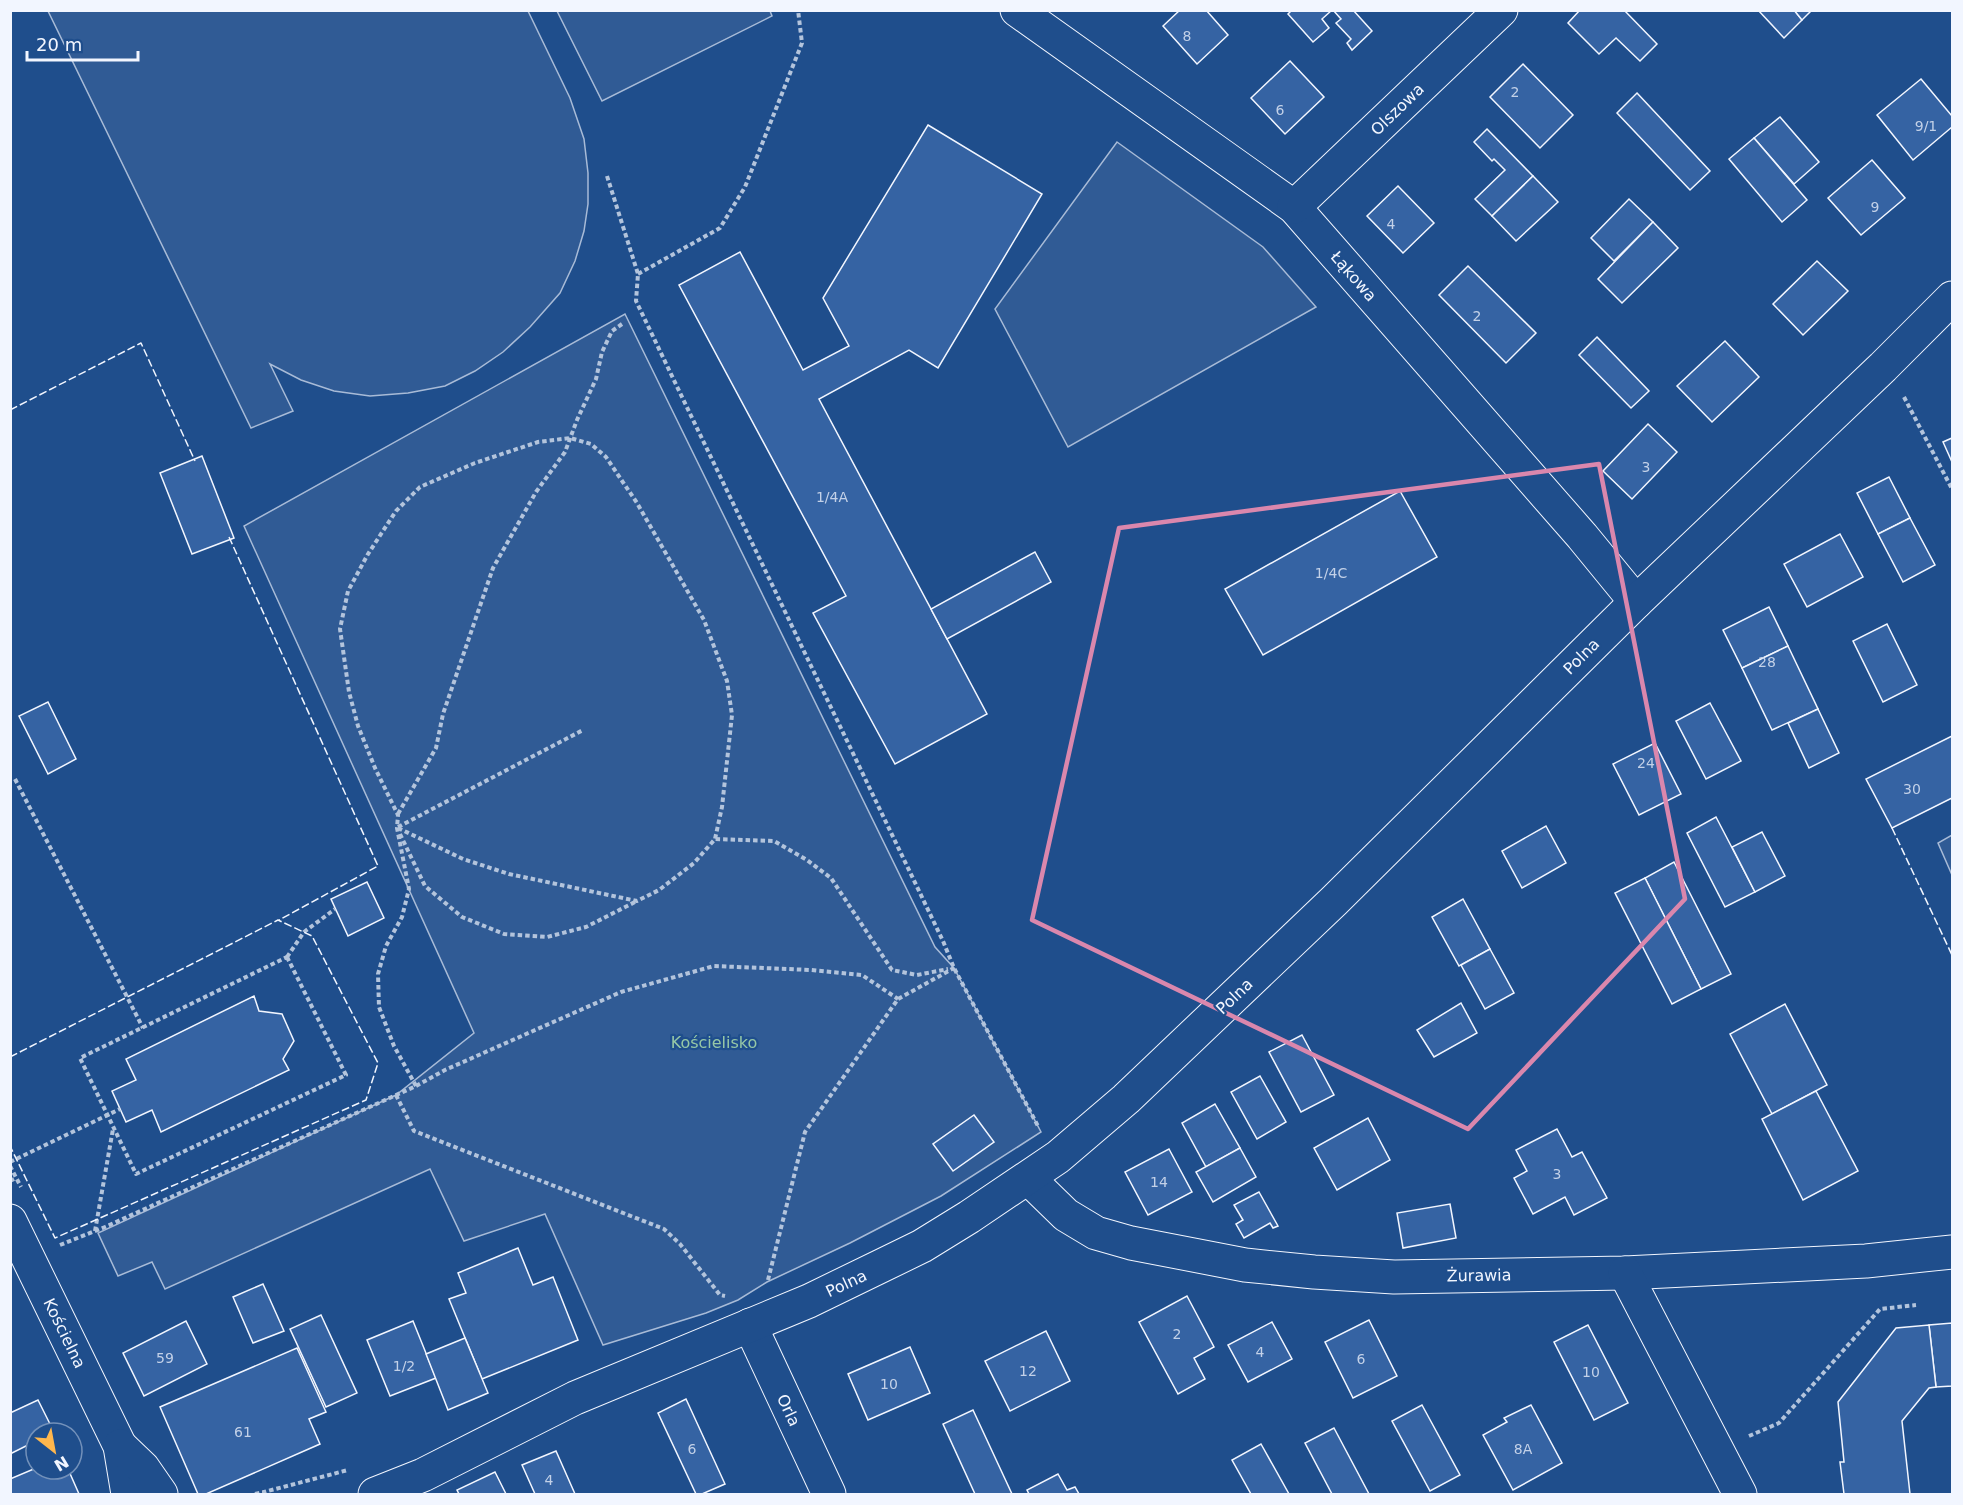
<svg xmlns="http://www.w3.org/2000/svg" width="1963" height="1505" font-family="'DejaVu Sans',sans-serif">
<rect width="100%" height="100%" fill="#1f4e8c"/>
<g fill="#305b95" stroke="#a8bbd7" stroke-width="1.5">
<path d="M48 11H528L570 98 584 139 588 173V204L584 231 575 261 560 293 530 327 503 352 475 371 445 386 408 393 370 396 334 391 301 380 270 364 293 411 251 428Z"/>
<path d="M770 11 772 16 602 101 557 11Z"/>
<path d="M1117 142 1263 247 1316 307 1068 447 995 309Z"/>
<path d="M625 314 935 947 954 968 1041 1132 941 1196 850 1243 767 1282 738 1300 706 1313 603 1345 545 1214 464 1241 430 1169 165 1289 152 1262 118 1276 98 1233 396 1095 474 1033 244 526Z"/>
<path d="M1952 835V875L1938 843Z"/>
</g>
<g fill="#3563a3" stroke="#f2f6ff" stroke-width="1.5">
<path d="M1180 10H1206L1228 35 1197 64 1163 26Z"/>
<path d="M1292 10H1332L1322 19 1329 28 1313 42 1288 14Z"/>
<path d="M1333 10H1353L1372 31 1352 50 1347 43 1351 39 1336 23 1341 19Z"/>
<path d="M1580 10H1624L1657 44 1640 61 1616 38 1599 54 1568 23Z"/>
<path d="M1758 10H1794L1802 20 1784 38Z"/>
<path d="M1794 10H1812L1802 20Z"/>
<path d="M1290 61 1324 97 1285 134 1251 98Z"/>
<path d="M1523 64 1573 115 1540 148 1490 97Z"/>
<path d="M1921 79 1952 116V127L1913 160 1877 115Z"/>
<path d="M1637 93 1710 171 1690 190 1617 113Z"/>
<path d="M1780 117 1819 162 1794 184 1754 138Z"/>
<path d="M928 125 1042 194 938 368 909 350 819 399 987 714 895 764 813 613 846 596 679 285 740 252 803 370 849 346 823 298Z"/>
<path d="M1487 129 1533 176 1492 216 1475 199 1505 170 1494 159 1492 161 1474 142Z"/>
<path d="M1754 138 1807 200 1782 222 1729 159Z"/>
<path d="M1872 160 1905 198 1861 235 1828 198Z"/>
<path d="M1533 176 1558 202 1516 241 1492 216Z"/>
<path d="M1398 186 1434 223 1403 253 1367 216Z"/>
<path d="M1629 199 1653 222 1614 261 1591 238Z"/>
<path d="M1653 222 1678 248 1622 303 1598 279Z"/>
<path d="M1817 261 1848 291 1803 335 1773 304Z"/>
<path d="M1468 266 1536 333 1506 363 1439 295Z"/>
<path d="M1597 337 1649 391 1631 408 1579 355Z"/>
<path d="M1725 341 1759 377 1712 422 1677 386Z"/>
<path d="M1648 424 1677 452 1632 499 1603 471Z"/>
<path d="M1952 438V462L1943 442Z"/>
<path d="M202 456 234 538 192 554 160 473Z"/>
<path d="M1889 477 1910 518 1878 534 1857 493Z"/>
<path d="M1400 491 1437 557 1263 655 1225 589Z"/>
<path d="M1910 518 1935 565 1903 582 1878 534Z"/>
<path d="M1840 534 1863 577 1807 607 1784 564Z"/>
<path d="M1035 552 1051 582 947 639 931 609Z"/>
<path d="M1769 607 1788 646 1742 668 1723 630Z"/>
<path d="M1887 624 1917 685 1883 702 1853 641Z"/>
<path d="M1788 646 1818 709 1772 730 1742 668Z"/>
<path d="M48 702 76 759 48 774 19 716Z"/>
<path d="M1710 703 1741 761 1706 779 1676 721Z"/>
<path d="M1818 709 1839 753 1809 768 1788 723Z"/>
<path d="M1952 736V798L1892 828 1866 779Z"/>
<path d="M1655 743 1681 794 1639 815 1613 764Z"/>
<path d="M1716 817 1755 892 1725 907 1687 833Z"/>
<path d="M1546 826 1566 863 1522 888 1502 851Z"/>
<path d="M1762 832 1785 876 1755 892 1732 847Z"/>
<path d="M1674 862 1731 974 1701 989 1645 878Z"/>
<path d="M1645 878 1701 989 1672 1004 1615 893Z"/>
<path d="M367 882 384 918 348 936 331 899Z"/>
<path d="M1463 899 1490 949 1459 966 1432 917Z"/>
<path d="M1490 949 1514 993 1485 1009 1461 965Z"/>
<path d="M254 996 259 1011 282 1014 294 1041 283 1059 289 1070 161 1132 152 1110 126 1122 112 1091 136 1080 126 1059Z"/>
<path d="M1461 1003 1477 1033 1434 1057 1417 1030Z"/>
<path d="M1785 1004 1827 1085 1772 1114 1730 1034Z"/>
<path d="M1302 1035 1334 1095 1301 1112 1269 1052Z"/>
<path d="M1260 1076 1286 1122 1257 1139 1231 1092Z"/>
<path d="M1816 1091 1858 1171 1803 1200 1762 1119Z"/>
<path d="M1215 1104 1240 1148 1206 1167 1182 1123Z"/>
<path d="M974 1115 994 1142 953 1171 933 1144Z"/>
<path d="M1368 1118 1390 1160 1337 1190 1314 1148Z"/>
<path d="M1557 1129 1572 1157 1582 1152 1607 1198 1574 1215 1565 1197 1533 1214 1514 1178 1527 1171 1516 1150Z"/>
<path d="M1240 1148 1256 1177 1213 1202 1196 1172Z"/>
<path d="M1169 1149 1192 1192 1148 1215 1125 1172Z"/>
<path d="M1259 1192 1278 1226 1273 1228 1270 1223 1244 1238 1236 1224 1243 1220 1234 1205Z"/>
<path d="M1450 1204 1456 1238 1403 1248 1397 1213Z"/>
<path d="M518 1248 533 1285 553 1277 578 1340 482 1379 449 1299 466 1293 458 1273Z"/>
<path d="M263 1284 284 1331 253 1343 233 1297Z"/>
<path d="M1187 1296 1214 1347 1194 1358 1205 1379 1178 1394 1139 1322Z"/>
<path d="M321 1315 357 1393 326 1407 290 1329Z"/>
<path d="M1369 1320 1397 1376 1353 1398 1325 1342Z"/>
<path d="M186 1321 207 1364 144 1396 123 1353Z"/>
<path d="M413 1321 436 1378 390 1396 367 1340Z"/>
<path d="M1272 1322 1292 1359 1248 1382 1228 1345Z"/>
<path d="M1952 1323V1386L1936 1387 1929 1325Z"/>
<path d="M1588 1325 1628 1403 1594 1420 1554 1342Z"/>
<path d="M1929 1325 1936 1387 1929 1388 1902 1421 1910 1494H1844L1840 1462H1844L1838 1402 1896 1328Z"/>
<path d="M1046 1331 1070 1381 1010 1411 985 1361Z"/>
<path d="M465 1338 488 1393 448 1410 426 1354Z"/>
<path d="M910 1347 930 1393 868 1420 848 1374Z"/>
<path d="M297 1348 326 1412 309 1419 320 1444 206 1494H198L160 1407Z"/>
<path d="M686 1399 725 1484 702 1494H696L658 1413Z"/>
<path d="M38 1400 54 1432 36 1433V1441L10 1454V1413Z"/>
<path d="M1422 1405 1460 1475 1430 1491 1392 1421Z"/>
<path d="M1531 1405 1562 1463 1513 1490 1483 1435 1507 1422 1504 1418Z"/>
<path d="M973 1410 1012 1494H975L943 1424Z"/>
<path d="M1334 1428 1369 1494H1332L1305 1443Z"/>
<path d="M1261 1444 1289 1494H1251L1232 1460Z"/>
<path d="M556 1451 575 1494H535L522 1465Z"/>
<path d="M36 1468 68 1469 79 1494H10V1479Z"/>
<path d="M495 1472 506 1494H459L457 1490Z"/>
<path d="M1058 1474 1067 1490 1075 1487 1079 1494H1029L1027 1490Z"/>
</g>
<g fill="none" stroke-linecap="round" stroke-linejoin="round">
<g stroke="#f2f6ff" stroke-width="35">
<g id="minor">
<path d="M1017 10 1294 207 1582 536 1636 602"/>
<path d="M1294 207 1501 10"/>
<path d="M1028 1178 1066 1215 1096 1233 1131 1243 1245 1265 1314 1272 1394 1277 1625 1273 1866 1261 1952 1252"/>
<path d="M10 1221 120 1446 128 1494"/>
<path d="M1625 1273 1740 1494"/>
<path d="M750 1325 829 1494"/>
<path d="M120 1446 143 1468 161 1494"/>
<path d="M375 1494 423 1475 575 1398 809 1301 881 1266 922 1246 969 1217 1058 1157 1126 1099 1334 901 1636 602 1883 367 1952 298"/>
</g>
</g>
<g stroke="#b3c4dc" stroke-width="4" stroke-dasharray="4.5 3" stroke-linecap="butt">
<path d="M607 176 638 274 636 301 943 941 954 968 1039 1128"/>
<path d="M638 274 720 228 745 187 802 43 798 10"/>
<path d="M1904 397 1952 489"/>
<path d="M15 779 143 1028"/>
<path d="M398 814 436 748 443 714 493 568 536 492 565 452 577 420 596 379 602 352 612 331 622 324"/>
<path d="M398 827 583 730"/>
<path d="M398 828 463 859 509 874 637 901 659 890 694 863 715 839 774 841 807 860 831 878 892 970 917 975 948 969"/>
<path d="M400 834 425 886 462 917 504 934 547 937 586 927 637 901"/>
<path d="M287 957 346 1075 136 1174 80 1058Z"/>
<path d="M287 957 304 932 335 909"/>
<path d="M416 1086 394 1046 379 1007 378 974 386 946 402 917 409 889 397 828 398 815 375 768 358 726 349 692 340 629 348 591 368 554 396 511 420 487 475 463 538 442 570 438 591 444 606 457 637 503 704 620 727 681 732 715 722 807 715 839"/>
<path d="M396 1095 414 1131 664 1229 680 1244 720 1295 725 1296"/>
<path d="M10 1162 120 1109"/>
<path d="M10 1166 21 1187"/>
<path d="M10 1181 16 1178"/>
<path d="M95 1231 113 1129"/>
<path d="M60 1245 105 1227 416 1086 445 1070 621 992 714 966 811 970 862 975 898 999"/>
<path d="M768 1280 805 1132 898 999 954 968"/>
<path d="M1749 1436 1779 1423 1880 1309 1916 1305"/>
<path d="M255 1494 264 1492"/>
<path d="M265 1494 264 1492 348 1470"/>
</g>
<use href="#minor" stroke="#1f4e8c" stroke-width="33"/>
<g stroke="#f2f6ff" stroke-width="1.5" stroke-dasharray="8 3" stroke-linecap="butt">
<path d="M10 410 141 343 195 461"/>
<path d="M229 537 378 866 279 920"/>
<path d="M1892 828 1952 955"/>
<path d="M10 1057 278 920 312 936 378 1063 366 1100 55 1238 10 1146"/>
</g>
</g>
<path fill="none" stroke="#da87ad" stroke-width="4.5" stroke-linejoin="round" d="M1599 464 1685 899 1468 1129 1032 920 1119 528Z"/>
<g text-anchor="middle" stroke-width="4.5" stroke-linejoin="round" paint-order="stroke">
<g font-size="14" fill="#c3d1e8">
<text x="1187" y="41">8</text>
<text x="1515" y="97">2</text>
<text x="1280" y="115">6</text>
<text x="1926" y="131">9/1</text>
<text x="1875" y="212">9</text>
<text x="1391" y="229">4</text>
<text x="1477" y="321">2</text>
<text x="1646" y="472">3</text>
<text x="832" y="502">1/4A</text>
<text x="1331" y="578">1/4C</text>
<text x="1767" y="667">28</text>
<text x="1646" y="768">24</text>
<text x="1912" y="794">30</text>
<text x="1557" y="1179">3</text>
<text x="1159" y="1187">14</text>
<text x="1177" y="1339">2</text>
<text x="1260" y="1357">4</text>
<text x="165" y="1363">59</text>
<text x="1361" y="1364">6</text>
<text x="404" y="1371">1/2</text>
<text x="1028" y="1376">12</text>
<text x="1591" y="1377">10</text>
<text x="889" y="1389">10</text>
<text x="243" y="1437">61</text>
<text x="692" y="1454">6</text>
<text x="1523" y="1454">8A</text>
<text x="549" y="1485">4</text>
</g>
<g font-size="16" fill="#f2f6ff" stroke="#1f4e8c">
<text transform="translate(1397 109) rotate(-44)" y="6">Olszowa</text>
<text transform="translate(1354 276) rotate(49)" y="6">Łąkowa</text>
<text transform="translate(1581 656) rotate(-45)" y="6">Polna</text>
<text transform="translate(1234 996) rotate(-44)" y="6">Polna</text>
<text transform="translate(1479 1275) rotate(-1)" y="6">Żurawia</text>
<text transform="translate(846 1283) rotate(-25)" y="6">Polna</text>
<text transform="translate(65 1333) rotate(64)" y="6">Kościelna</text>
<text transform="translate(789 1410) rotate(65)" y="6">Orla</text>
</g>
<g font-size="16" fill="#97c8a6" stroke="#1f4e8c">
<text x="714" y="1048">Kościelisko</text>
</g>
</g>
<rect width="1963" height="1505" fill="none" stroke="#f2f6ff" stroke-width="24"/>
<g transform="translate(54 1451) rotate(149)"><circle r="28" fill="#1f4e8c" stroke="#7391ba" stroke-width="1.5"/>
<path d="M0-4.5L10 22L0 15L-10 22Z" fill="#ffb74d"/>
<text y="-9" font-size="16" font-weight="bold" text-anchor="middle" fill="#f2f6ff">N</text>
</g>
<path d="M27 51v9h111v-9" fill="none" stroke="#f2f6ff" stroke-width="3"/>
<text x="36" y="51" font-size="18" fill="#f2f6ff" stroke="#1f4e8c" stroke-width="4.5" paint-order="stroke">20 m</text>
</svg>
